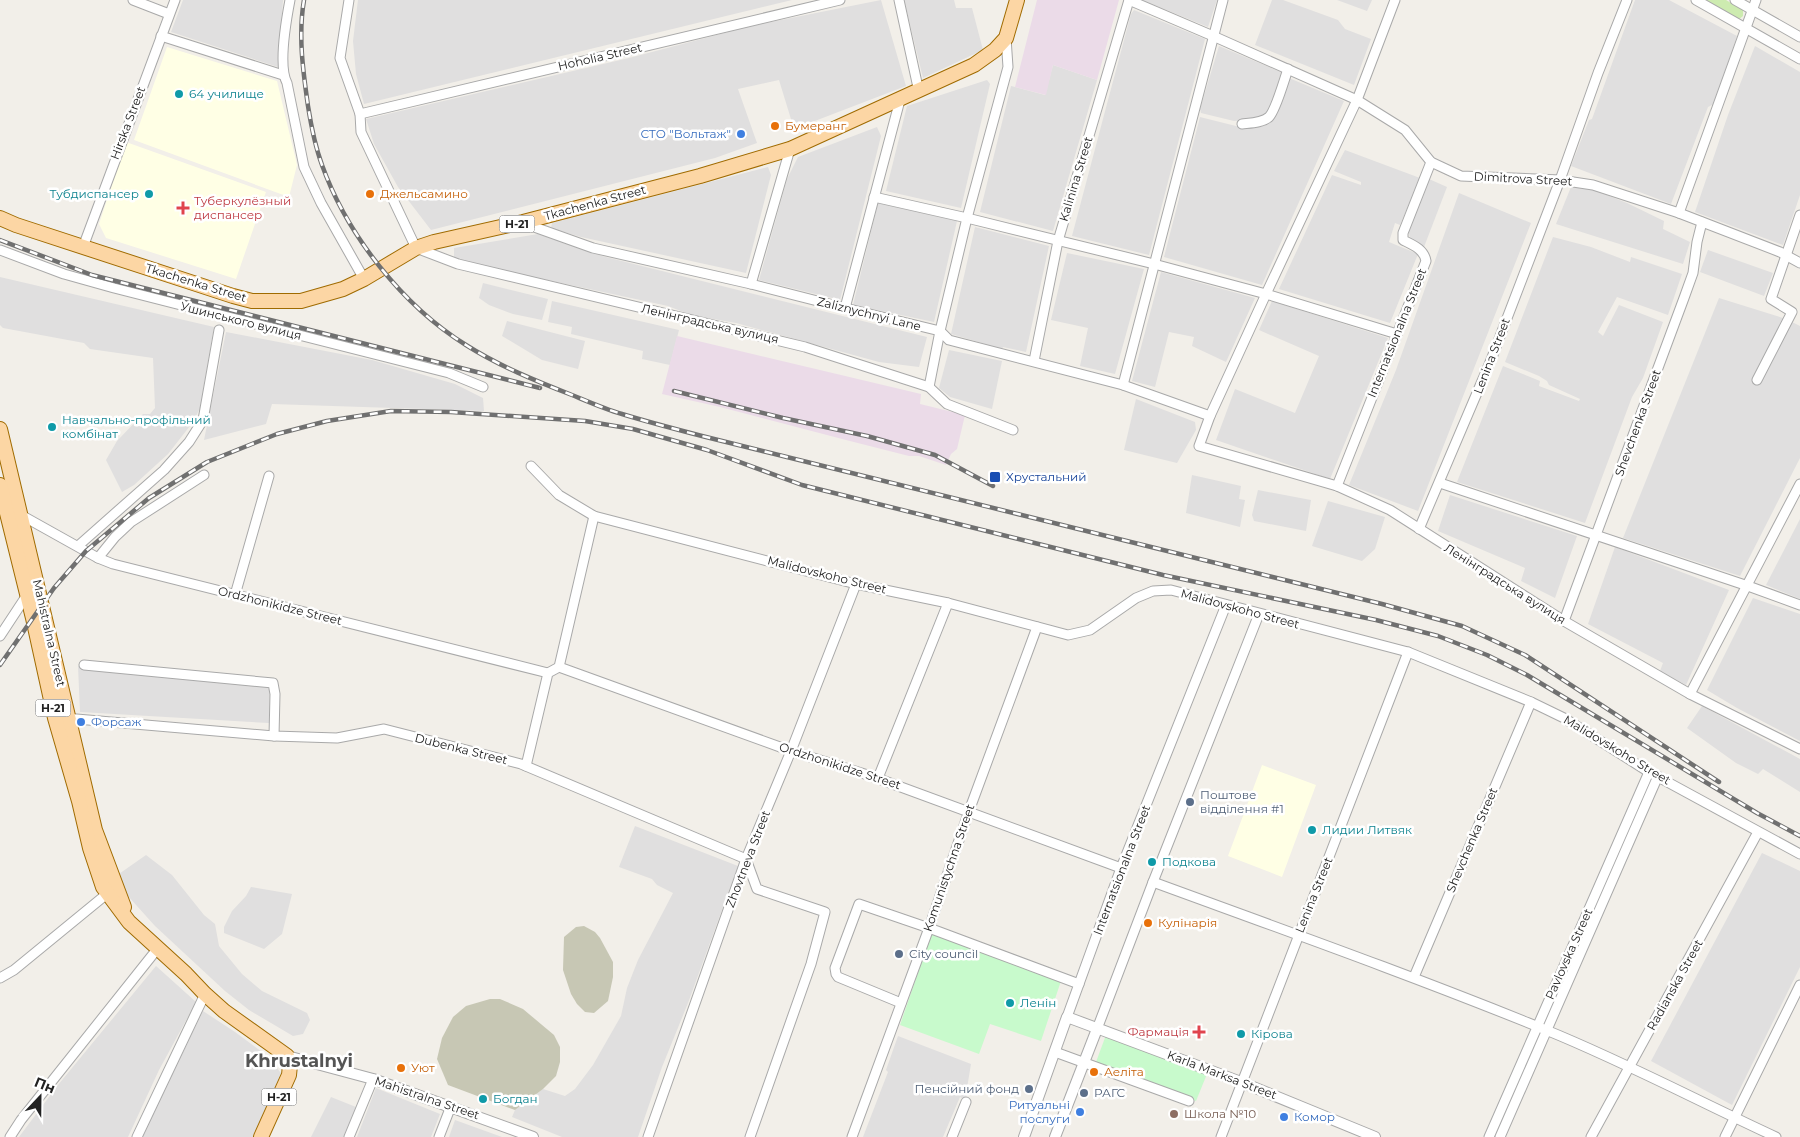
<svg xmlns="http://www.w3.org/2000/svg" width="1800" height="1137" font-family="Montserrat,sans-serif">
<rect width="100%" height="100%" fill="#f2efe9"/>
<g fill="#e0dfdf">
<path d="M183 0H283L278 67 171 32Z"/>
<path d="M358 0H792L364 104 356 74 353 41Z"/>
<path d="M881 0 906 86 794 129 779 80 738 89 757 143 715 158 431 230 398 187 374 144 366 119 629 58 751 26Z"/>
<path d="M904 0H954L956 8H972L983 50 923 78Z"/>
<path d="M1142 0H1217L1208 27Z"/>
<path d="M1272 0H1283L1338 20 1345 29 1371 39 1354 85 1255 45Z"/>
<path d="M1337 0H1372L1367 11Z"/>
<path d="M1635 0H1669L1737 36 1714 104 1708 107 1671 204 1571 166 1589 120 1592 119Z"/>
<path d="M1134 10 1205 39 1149 255 1072 236 1108 100 1131 14Z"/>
<path d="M1219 46 1281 72 1274 97 1268 112 1261 117 1249 120 1234 121 1201 113 1200 109Z"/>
<path d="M1755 46 1800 72V195L1783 245 1695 212 1728 115Z"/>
<path d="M1053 65 1097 80 1053 231 980 212 1011 86 1045 95Z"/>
<path d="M1289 78 1344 101 1262 285 1164 257 1200 117 1240 127 1264 126 1272 121Z"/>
<path d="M987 80 990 84 961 208 886 191 907 106Z"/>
<path d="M877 127 881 136 840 300 759 280 787 179 798 157Z"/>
<path d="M1345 150 1420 178 1400 225 1395 223 1389 242 1418 254 1390 323 1279 289 1332 175 1361 185V182L1334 171Z"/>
<path d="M768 167 771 175 746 273 581 237 551 228 552 223Z"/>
<path d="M1429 179 1447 187 1424 247 1410 238 1408 229Z"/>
<path d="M1571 187 1594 190 1627 203 1664 221 1663 229 1690 242 1683 264 1556 224Z"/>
<path d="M1459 193 1531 223 1418 511 1349 485 1396 370Z"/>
<path d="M878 203 957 221 934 322 853 305Z"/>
<path d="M975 227 1049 246 1026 352 1003 347 1002 349 951 334Z"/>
<path d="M538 234 602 256 927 337 919 367 879 362 736 323 691 315 668 306 510 272 454 258V248Z"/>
<path d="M1553 237 1591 247 1630 262 1631 257 1682 274 1668 315 1617 297 1598 332 1603 336 1619 305 1663 322 1643 378 1632 397 1585 523 1457 482 1503 366 1540 381 1539 386 1579 401 1580 399 1549 385 1547 381 1539 376 1505 362Z"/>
<path d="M1708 250 1773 273 1764 296 1700 272Z"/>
<path d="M1067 253 1144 269 1115 374 1080 366 1088 328 1051 320Z"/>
<path d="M1161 272 1255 298 1226 362 1192 346 1194 337 1169 332 1155 387 1132 381Z"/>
<path d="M0 277 214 327 200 408 193 422 168 454 134 485 122 492 106 460 117 441 143 414H150L155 408 153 358 90 349 84 343 3 328 0 325Z"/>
<path d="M483 283 548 299 542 320 513 314 489 305 479 298Z"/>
<path d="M1719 298 1786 319 1800 326V458L1740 576 1623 538Z"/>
<path d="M552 301 679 330 670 365 642 359 643 351 571 334 572 327 548 322Z"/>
<path d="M1272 301 1388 338 1330 479 1216 440 1235 389 1295 413 1319 356 1259 330Z"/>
<path d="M507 321 585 341 578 369 542 360 502 336Z"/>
<path d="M226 332 372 360 455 384 483 398 484 411 272 404 266 424 204 440Z"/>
<path d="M949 350 1002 361 992 409 950 397 939 388Z"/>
<path d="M1136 399 1195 422 1196 430 1177 463 1124 450Z"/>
<path d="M1192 475 1241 486 1239 499 1245 500 1240 527 1186 513Z"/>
<path d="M1258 490 1311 500 1306 531 1254 521 1252 515Z"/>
<path d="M1450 495 1577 536 1555 598 1521 581 1525 568 1438 531Z"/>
<path d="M1328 501 1385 517 1375 549 1362 561 1312 546Z"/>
<path d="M1800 519V599L1766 585Z"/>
<path d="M1615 547 1729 590 1686 685 1660 671 1663 663 1588 624Z"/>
<path d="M1753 598 1800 614V741L1737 708 1707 690Z"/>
<path d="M78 666 152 675 270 686 269 723 80 712Z"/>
<path d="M1702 706 1800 759V792L1763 769 1758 774 1736 763 1687 728Z"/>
<path d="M635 826 738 866 688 1003 662 1067 638 1137H562L512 1117 515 1110 543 1089 565 1096 575 1089 593 1065 621 1016 627 988 638 960 673 893 657 885 652 879 619 867Z"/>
<path d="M1762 853 1800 871V967L1732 1105 1651 1061Z"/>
<path d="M146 855 172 875 204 915 215 924 219 946 242 974 262 991 307 1013 310 1020 303 1034 293 1036 249 1010 225 991 155 926 128 896 116 876Z"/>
<path d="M251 887 292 894 282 934 264 949 224 933V927L232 911 246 896Z"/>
<path d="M156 966 196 1002 159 1070 128 1137H19L58 1085Z"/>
<path d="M203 1011 235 1032 266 1055 281 1073 253 1137H142Z"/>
<path d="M898 1036 971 1064 965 1100 960 1097 943 1137H863L888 1072 886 1070Z"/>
<path d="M376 1088 440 1114 431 1137H357Z"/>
<path d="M331 1097 356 1107 344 1137H311Z"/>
<path d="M455 1120 502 1137H449Z"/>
</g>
<g fill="#ebdbe8">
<path d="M1037 0H1119L1097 80 1053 65 1046 95 1015 87Z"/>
<path d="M677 336 921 394 920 404 965 415 957 449 951 454 946 465 919 456H909L846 440 720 407 662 394Z"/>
</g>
<g fill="#ffffe5">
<path d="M167 47 277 81 297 165 289 197 134 140Z"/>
<path d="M126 142 266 192 236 279 106 238 99 224Z"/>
<path d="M1262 765 1316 785 1282 877 1228 856Z"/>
</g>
<g fill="#c7c7b4">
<path d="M584 926 595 932 600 938 613 962V977L608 1001 594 1013 585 1012 577 1004 571 994 563 970 564 937 576 927Z"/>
<path d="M490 999H500L523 1009 554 1035 560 1047V1062L556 1076 543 1089 515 1110 448 1085 437 1059 442 1038 453 1017 466 1006Z"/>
</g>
<path fill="#cdebb0" d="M1704 0H1726L1743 10V16L1738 20Z"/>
<g fill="#c8facc">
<path d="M932 932 1061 981 1041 1041 990 1024 979 1054 900 1025Z"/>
<path d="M1106 1035 1207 1074 1196 1101 1096 1062Z"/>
</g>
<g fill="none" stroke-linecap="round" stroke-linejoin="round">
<g stroke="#a9a9a9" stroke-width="11">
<g id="minor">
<path d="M133 0 169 14"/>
<path d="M290 0C286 21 278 66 287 83L304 167 321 203 364 279"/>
<path d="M349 0 340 58 360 114 361 132 416 248 458 264 805 347 929 387 947 404 1013 430"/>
<path d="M899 0 919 92"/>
<path d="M1129 0 1213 36 1357 100 1405 130 1431 162 1461 176 1560 180 1593 185 1679 213 1780 252 1800 263"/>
<path d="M1395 0 1357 100 1266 294 1210 416 1199 446 1337 486 1390 510 1564 621 1690 694 1800 749"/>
<path d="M1696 0 1800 59"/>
<path d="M1735 0 1800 37"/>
<path d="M161 36 283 75"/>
<path d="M360 114 840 0"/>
<path d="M1242 124C1251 123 1262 123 1269 117 1276 110 1284 80 1288 69"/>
<path d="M874 197 967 218 1154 264 1266 294 1397 334"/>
<path d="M1679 213 1756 0"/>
<path d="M523 223 593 248 751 284 845 308 940 331 949 340 1123 385 1210 416"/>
<path d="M83 247 175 0"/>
<path d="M0 250 64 274 114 288 449 373 483 387"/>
<path d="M751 284 790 149"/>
<path d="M845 308 900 100"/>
<path d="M1034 361 1058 241 1129 0"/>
<path d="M1757 380 1792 312 1771 299 1800 215"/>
<path d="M1123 385 1223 0"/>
<path d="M929 387 940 331 967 218 1008 67 1006 38"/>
<path d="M531 466 559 495 594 516 856 584 948 603 1068 635 1090 630 1136 598 1153 591 1171 590 1408 652 1531 702 1564 718 1649 772 1800 854"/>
<path d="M1440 483 1748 586 1800 605"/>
<path d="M1337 486 1426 261C1424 249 1413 245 1403 240V233L1431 162"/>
<path d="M21 515 98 558 113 564 548 673"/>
<path d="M1419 529 1491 360 1560 180 1598 73 1627 0"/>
<path d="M78 546 164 470 189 442 203 420 219 330"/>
<path d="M98 558 115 537 131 522 204 475"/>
<path d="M235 595 269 476"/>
<path d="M1564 621 1684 298 1693 273 1697 242 1702 222"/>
<path d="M0 636 27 595"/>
<path d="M84 665 273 683 275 694 274 736"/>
<path d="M559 667 791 751 871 776 1121 868"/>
<path d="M1690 694 1800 484"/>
<path d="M65 718 274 736 337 738 384 729 521 764 746 859 757 889 825 912 811 964 750 1137"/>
<path d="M526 766 548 673 559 667 594 516"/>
<path d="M878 778 948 603"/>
<path d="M1153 882C1284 930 1416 977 1546 1030 1625 1062 1700 1102 1776 1137"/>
<path d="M1414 977 1531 702"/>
<path d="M0 978 14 970 108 893"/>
<path d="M901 1003 838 977 836 974 835 968 859 904 929 928 1079 984"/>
<path d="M1067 1017 1121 868 1226 605"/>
<path d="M1097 1029 1153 882 1259 614"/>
<path d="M1055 1052 1189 1101"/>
<path d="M10 1137 21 1120 158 948"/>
<path d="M137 1137 205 994"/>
<path d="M349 1137 373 1079"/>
<path d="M439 1137 451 1106"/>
<path d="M648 1137 746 859 791 751 856 584"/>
<path d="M852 1137 929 928 969 811 1037 627"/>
<path d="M952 1137 966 1102"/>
<path d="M1221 1137 1408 652"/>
<path d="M1489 1137 1649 772"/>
<path d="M1500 1137 1658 776"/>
<path d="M1591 1137 1758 832"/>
<path d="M1725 1137 1800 985"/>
</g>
</g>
<g stroke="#a9a9a9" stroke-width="12">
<g id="tertiary">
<path d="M287 1056 373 1079 533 1137"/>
<path d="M1024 1137 1067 1017 1241 1082 1375 1137"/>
<path d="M1055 1137 1097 1029"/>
</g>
</g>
<g stroke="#a06b00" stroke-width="16">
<g id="primary">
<path d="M0 218 16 225 233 296 252 301H301L343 289 364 279 416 248 434 242 523 222 700 176 790 149 974 65 995 50 1006 38 1017 0"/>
<path d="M0 429 95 830 124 907"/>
<path d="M0 485 33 618 55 718 79 801 90 848 103 887 129 922 186 974 205 994 224 1011 287 1056 290 1065 289 1075 261 1137"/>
</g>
</g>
<use href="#minor" stroke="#fff" stroke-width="9"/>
<use href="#tertiary" stroke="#fff" stroke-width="10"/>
<use href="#primary" stroke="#fcd6a4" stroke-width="14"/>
<g stroke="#707070" stroke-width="4.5">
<g id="rail">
<path d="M304 0C298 35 303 71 308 106 311 125 315 146 322 165 347 235 403 306 466 345 499 366 536 381 572 395 589 402 605 409 622 414 648 422 675 429 702 436L1382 604 1462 626 1525 655 1719 782"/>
<path d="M0 240 92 275 540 388"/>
<path d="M674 391 783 418 867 436 935 455 993 486"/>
<path d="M0 665 54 588 86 551 149 498 207 462 277 434 327 421 391 411 451 412 585 421 633 429 707 450 802 485 1163 575 1376 620 1438 636 1487 655 1527 675 1757 813 1800 836"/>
</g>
</g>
<use href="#rail" stroke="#fff" stroke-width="2.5" stroke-dasharray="8" stroke-linecap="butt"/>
</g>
<g fill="#0f9aa8" stroke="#fff" stroke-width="2">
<circle cx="179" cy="94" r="5"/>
<circle cx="149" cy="194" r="5"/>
<circle cx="52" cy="427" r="5"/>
<circle cx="1312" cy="830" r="5"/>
<circle cx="1152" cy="862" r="5"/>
<circle cx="1010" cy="1003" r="5"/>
<circle cx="1241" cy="1034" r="5"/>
<circle cx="483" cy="1099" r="5"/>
</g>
<g fill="#e8710a" stroke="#fff" stroke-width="2">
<circle cx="775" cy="126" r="5"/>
<circle cx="370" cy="194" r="5"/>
<circle cx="1148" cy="923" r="5"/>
<circle cx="401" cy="1068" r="5"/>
<circle cx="1094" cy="1072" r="5"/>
</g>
<g fill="#3f7fe0" stroke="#fff" stroke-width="2">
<circle cx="741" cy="134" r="5"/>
<circle cx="81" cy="722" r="5"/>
<circle cx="1080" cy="1112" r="5"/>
<circle cx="1284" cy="1117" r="5"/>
</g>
<g fill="#e0444e" stroke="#fff" stroke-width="2">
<path d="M180.5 200.5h5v5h5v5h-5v5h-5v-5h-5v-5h5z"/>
<path d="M1196.5 1024.5h5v5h5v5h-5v5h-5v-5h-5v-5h5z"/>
</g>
<rect fill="#1a4fb4" stroke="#fff" stroke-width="2" x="989" y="471" width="12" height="12" rx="2.5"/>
<g fill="#5c6f8a" stroke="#fff" stroke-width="2">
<circle cx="1190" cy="802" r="5"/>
<circle cx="899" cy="954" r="5"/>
<circle cx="1029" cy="1089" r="5"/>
<circle cx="1084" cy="1093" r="5"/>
</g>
<circle fill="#8d6e63" stroke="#fff" stroke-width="2" cx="1174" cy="1114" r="5"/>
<g text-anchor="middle" stroke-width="5" stroke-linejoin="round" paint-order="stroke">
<g fill="#fff" stroke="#646464" stroke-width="1">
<rect x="499.5" y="215.5" width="35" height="17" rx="4"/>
<rect x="35.5" y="699.5" width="35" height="17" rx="4"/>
<rect x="261.5" y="1088.5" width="35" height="17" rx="4"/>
</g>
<g font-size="11" font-weight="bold" fill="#222">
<text x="517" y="228">Н-21</text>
<text x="53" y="712">Н-21</text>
<text x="279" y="1101">Н-21</text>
</g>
<g font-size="12" fill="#222" stroke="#fff">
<text transform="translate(600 57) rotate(-13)" y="4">Hoholia Street</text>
<text transform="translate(128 123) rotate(-69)" y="4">Hirska Street</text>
<text transform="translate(1076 179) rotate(-73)" y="4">Kalinina Street</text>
<text transform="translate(1523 179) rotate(3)" y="4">Dimitrova Street</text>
<text transform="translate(595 203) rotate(-15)" y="4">Tkachenka Street</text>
<text transform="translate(196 283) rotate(17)" y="4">Tkachenka Street</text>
<text transform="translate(869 314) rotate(14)" y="4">Zaliznychnyi Lane</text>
<text transform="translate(241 321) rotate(14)" y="4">Ушинського вулиця</text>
<text transform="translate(710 324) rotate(13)" y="4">Ленінградська вулиця</text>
<text transform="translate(1397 333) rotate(-68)" y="4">Internatsionalna Street</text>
<text transform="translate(1492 356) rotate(-69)" y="4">Lenina Street</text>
<text transform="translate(1638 423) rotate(-70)" y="4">Shevchenka Street</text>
<text transform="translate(827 575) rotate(14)" y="4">Malidovskoho Street</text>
<text transform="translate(1505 584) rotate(32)" y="4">Ленінградська вулиця</text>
<text transform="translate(280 606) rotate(14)" y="4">Ordzhonikidze Street</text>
<text transform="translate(1240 609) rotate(15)" y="4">Malidovskoho Street</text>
<text transform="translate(49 633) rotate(77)" y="4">Mahistralna Street</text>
<text transform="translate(461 749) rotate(14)" y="4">Dubenka Street</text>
<text transform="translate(1617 750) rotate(31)" y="4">Malidovskoho Street</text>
<text transform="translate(840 766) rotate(18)" y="4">Ordzhonikidze Street</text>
<text transform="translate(1472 840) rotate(-67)" y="4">Shevchenka Street</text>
<text transform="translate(748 859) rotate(-69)" y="4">Zhovtneva Street</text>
<text transform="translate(949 868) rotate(-71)" y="4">Komunistychna Street</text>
<text transform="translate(1122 870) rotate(-69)" y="4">Internatsionalna Street</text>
<text transform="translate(1314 895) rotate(-68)" y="4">Lenina Street</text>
<text transform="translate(1569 954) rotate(-66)" y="4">Pavlovska Street</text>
<text transform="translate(1675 985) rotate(-61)" y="4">Radianska Street</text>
<text transform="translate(1222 1075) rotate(21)" y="4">Karla Marksa Street</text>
<text transform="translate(427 1098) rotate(19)" y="4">Mahistralna Street</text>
</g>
<g font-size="12" fill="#0d838f" stroke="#fff" text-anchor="start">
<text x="189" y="98">64 училище</text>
<text x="139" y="198" text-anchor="end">Тубдиспансер</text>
<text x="62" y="424">Навчально-профільний<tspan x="62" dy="14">комбінат</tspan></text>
<text x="1322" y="834">Лидии Литвяк</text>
<text x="1162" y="866">Подкова</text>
<text x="1020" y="1007">Ленін</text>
<text x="1251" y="1038">Кірова</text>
<text x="493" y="1103">Богдан</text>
</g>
<g font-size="12" fill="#c56008" stroke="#fff" text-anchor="start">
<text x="785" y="130">Бумеранг</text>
<text x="380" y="198">Джельсамино</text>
<text x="1158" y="927">Кулінарія</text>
<text x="411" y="1072">Уют</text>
<text x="1104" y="1076">Аеліта</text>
</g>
<g font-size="12" fill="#366cbe" stroke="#fff" text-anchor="end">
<text x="731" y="138">СТО "Вольтаж"</text>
<text x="91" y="726" text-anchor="start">Форсаж</text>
<text x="1070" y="1109">Ритуальні<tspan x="1070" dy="14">послуги</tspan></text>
<text x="1294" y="1121" text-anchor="start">Комор</text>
</g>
<g font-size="12" fill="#be3a42" stroke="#fff" text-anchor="start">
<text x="194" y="205">Туберкулёзный<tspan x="194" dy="14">диспансер</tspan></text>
<text x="1189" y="1036" text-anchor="end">Фармація</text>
</g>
<g font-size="12" fill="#164399" stroke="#fff" text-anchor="start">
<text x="1006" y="481">Хрустальний</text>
</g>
<g font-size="12" fill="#4e5e75" stroke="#fff" text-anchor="start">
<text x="1200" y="799">Поштове<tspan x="1200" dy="14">відділення #1</tspan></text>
<text x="909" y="958">City council</text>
<text x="1019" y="1093" text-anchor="end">Пенсійний фонд</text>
<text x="1094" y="1097">РАГС</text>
</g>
<g font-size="12" fill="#785e54" stroke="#fff" text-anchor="start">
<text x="1184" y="1118">Школа №10</text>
</g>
<g font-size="18" font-weight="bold" fill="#555" stroke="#fff">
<text x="299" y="1067">Khrustalnyi</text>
</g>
</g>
<g transform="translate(40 1097) rotate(22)" stroke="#ffffff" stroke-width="4" paint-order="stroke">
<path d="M0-4L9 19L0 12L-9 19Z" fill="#222222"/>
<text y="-8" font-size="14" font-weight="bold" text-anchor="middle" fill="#222222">Пн</text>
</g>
</svg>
